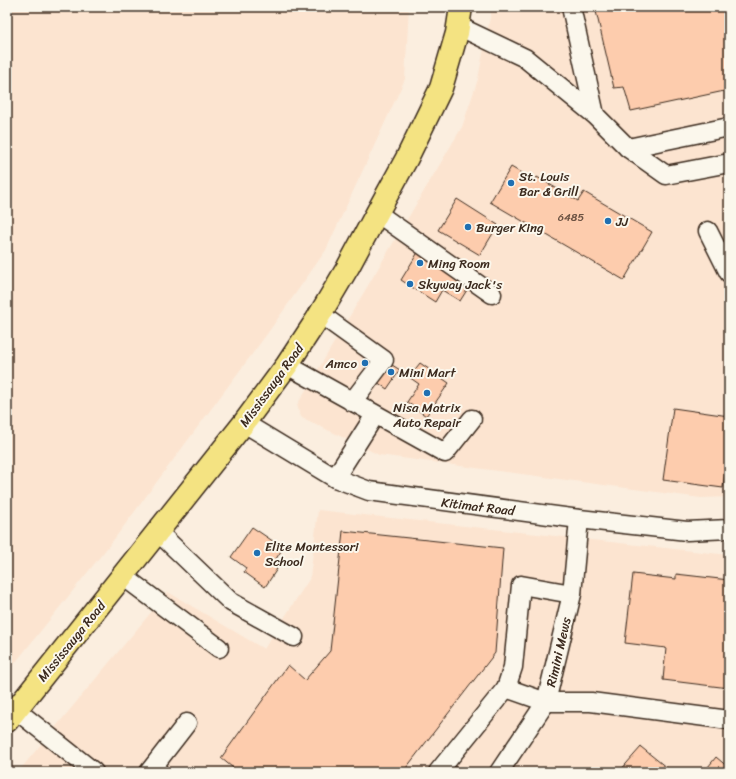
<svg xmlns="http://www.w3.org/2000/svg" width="736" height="779" font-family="Sriracha,sans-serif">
<rect width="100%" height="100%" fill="#fbeedf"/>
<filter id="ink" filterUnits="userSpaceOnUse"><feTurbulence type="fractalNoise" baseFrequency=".025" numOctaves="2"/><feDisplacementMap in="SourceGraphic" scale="8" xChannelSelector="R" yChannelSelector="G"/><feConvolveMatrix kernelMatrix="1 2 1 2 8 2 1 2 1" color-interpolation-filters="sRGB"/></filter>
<g filter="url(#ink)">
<g fill="#fce4d0">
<path d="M7 7H409L405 79 326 250 267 334 115 538 7 673Z"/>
<path d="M492 7H729V497L701 498 379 455 301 417 297 405 462 127 478 79Z"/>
<path d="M318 510 729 555V772H18L168 592 264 649 310 578Z"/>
</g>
<g fill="#fdccad" stroke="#3b2a1e">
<path d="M595 7H729V90L631 111 624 87 614 88Z"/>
<path d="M511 167 535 181 537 177 578 201 584 192 652 232 624 280 490 202Z"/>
<path d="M457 199 498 225 480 255 438 230Z"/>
<path d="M420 249 472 282 460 301 442 290 435 302 401 280Z"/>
<path d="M389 363 400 370 387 389 377 382Z"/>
<path d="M420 363 449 383 426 416 407 402 419 384 409 377Z"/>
<path d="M673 408 729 416V440L723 488 663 480Z"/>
<path d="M252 527 283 548 272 565 277 569 265 587 244 572 246 568 231 557Z"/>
<path d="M343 531 503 548 495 653 403 772H238L221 758 288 665 305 680 330 651Z"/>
<path d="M633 574 676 579V574L729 580V688L663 680 666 648 625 643Z"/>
<path d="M641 747 672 772H619Z"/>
<path d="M716 757 729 768V772H704Z"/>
</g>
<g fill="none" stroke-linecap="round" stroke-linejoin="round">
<g stroke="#3b2a1e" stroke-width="21">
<g id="minor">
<path d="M571 7 595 115"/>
<path d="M458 26 525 58 595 115 628 148 729 127"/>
<path d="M628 148 666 175 729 163"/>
<path d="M377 213 492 294"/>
<path d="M708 231 729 273"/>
<path d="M320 314 384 360 352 402"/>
<path d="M287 365 445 453 472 419"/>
<path d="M244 423 335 478 369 491 579 519 687 531 729 529"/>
<path d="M335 478 375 415"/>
<path d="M158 532 231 602 294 637"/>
<path d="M123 576 219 648"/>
<path d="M506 688 546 702H591L729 720"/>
<path d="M16 710 94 772"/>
<path d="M149 772 187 723"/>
<path d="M438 772 506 688 513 667 521 585 572 594"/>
<path d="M499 772 546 702 572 594 579 519"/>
</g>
</g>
<g stroke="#3b2a1e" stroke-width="25">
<path id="major" d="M7 721 244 423 287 365 316 321 348 267 377 213 407 158 441 88 457 33 461 7"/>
</g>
<use href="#minor" stroke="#fbf7ec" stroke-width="18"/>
<use href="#major" stroke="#f4e382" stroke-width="22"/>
</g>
</g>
<g fill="#1f6fb2" stroke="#fbf7ec" stroke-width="1.5">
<circle cx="511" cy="183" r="4"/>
<circle cx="608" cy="221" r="4"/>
<circle cx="468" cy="227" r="4"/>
<circle cx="420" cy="263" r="4"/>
<circle cx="410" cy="284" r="4"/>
<circle cx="365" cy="363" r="4"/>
<circle cx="391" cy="372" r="4"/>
<circle cx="427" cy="393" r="4"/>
<circle cx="257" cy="553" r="4"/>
</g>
<g text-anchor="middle" stroke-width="4" stroke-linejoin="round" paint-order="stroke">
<g font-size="11" fill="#6c5242">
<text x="571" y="221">6485</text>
</g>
<g font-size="13" fill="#3b2a1e" stroke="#fbf7ec" text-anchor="start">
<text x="519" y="181">St. Louis<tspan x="519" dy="15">Bar &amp; Grill</tspan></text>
<text x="616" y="226">JJ</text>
<text x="476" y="232">Burger King</text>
<text x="428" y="268">Ming Room</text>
<text x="418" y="289">Skyway Jack's</text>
<text x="357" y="368" text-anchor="end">Amco</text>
<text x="399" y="377">Mini Mart</text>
<text x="427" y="412" text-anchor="middle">Nisa Matrix<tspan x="427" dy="15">Auto Repair</tspan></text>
<text x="265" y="551">Elite Montessori<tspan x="265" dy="15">School</tspan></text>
</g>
<g font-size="13" fill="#3b2a1e" stroke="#fbf7ec">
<text transform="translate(271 385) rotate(-54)" y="5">Mississauga Road</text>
<text transform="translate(478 506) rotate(7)" y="5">Kitimat Road</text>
<text transform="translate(71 641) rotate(-51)" y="5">Mississauga Road</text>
<text transform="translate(558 652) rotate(-77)" y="5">Rimini Mews</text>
</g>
</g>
<rect width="736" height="779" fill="none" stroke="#fbf7ec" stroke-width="24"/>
<rect x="12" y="12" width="712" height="755" fill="none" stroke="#3b2a1e" stroke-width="1.5" filter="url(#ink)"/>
</svg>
